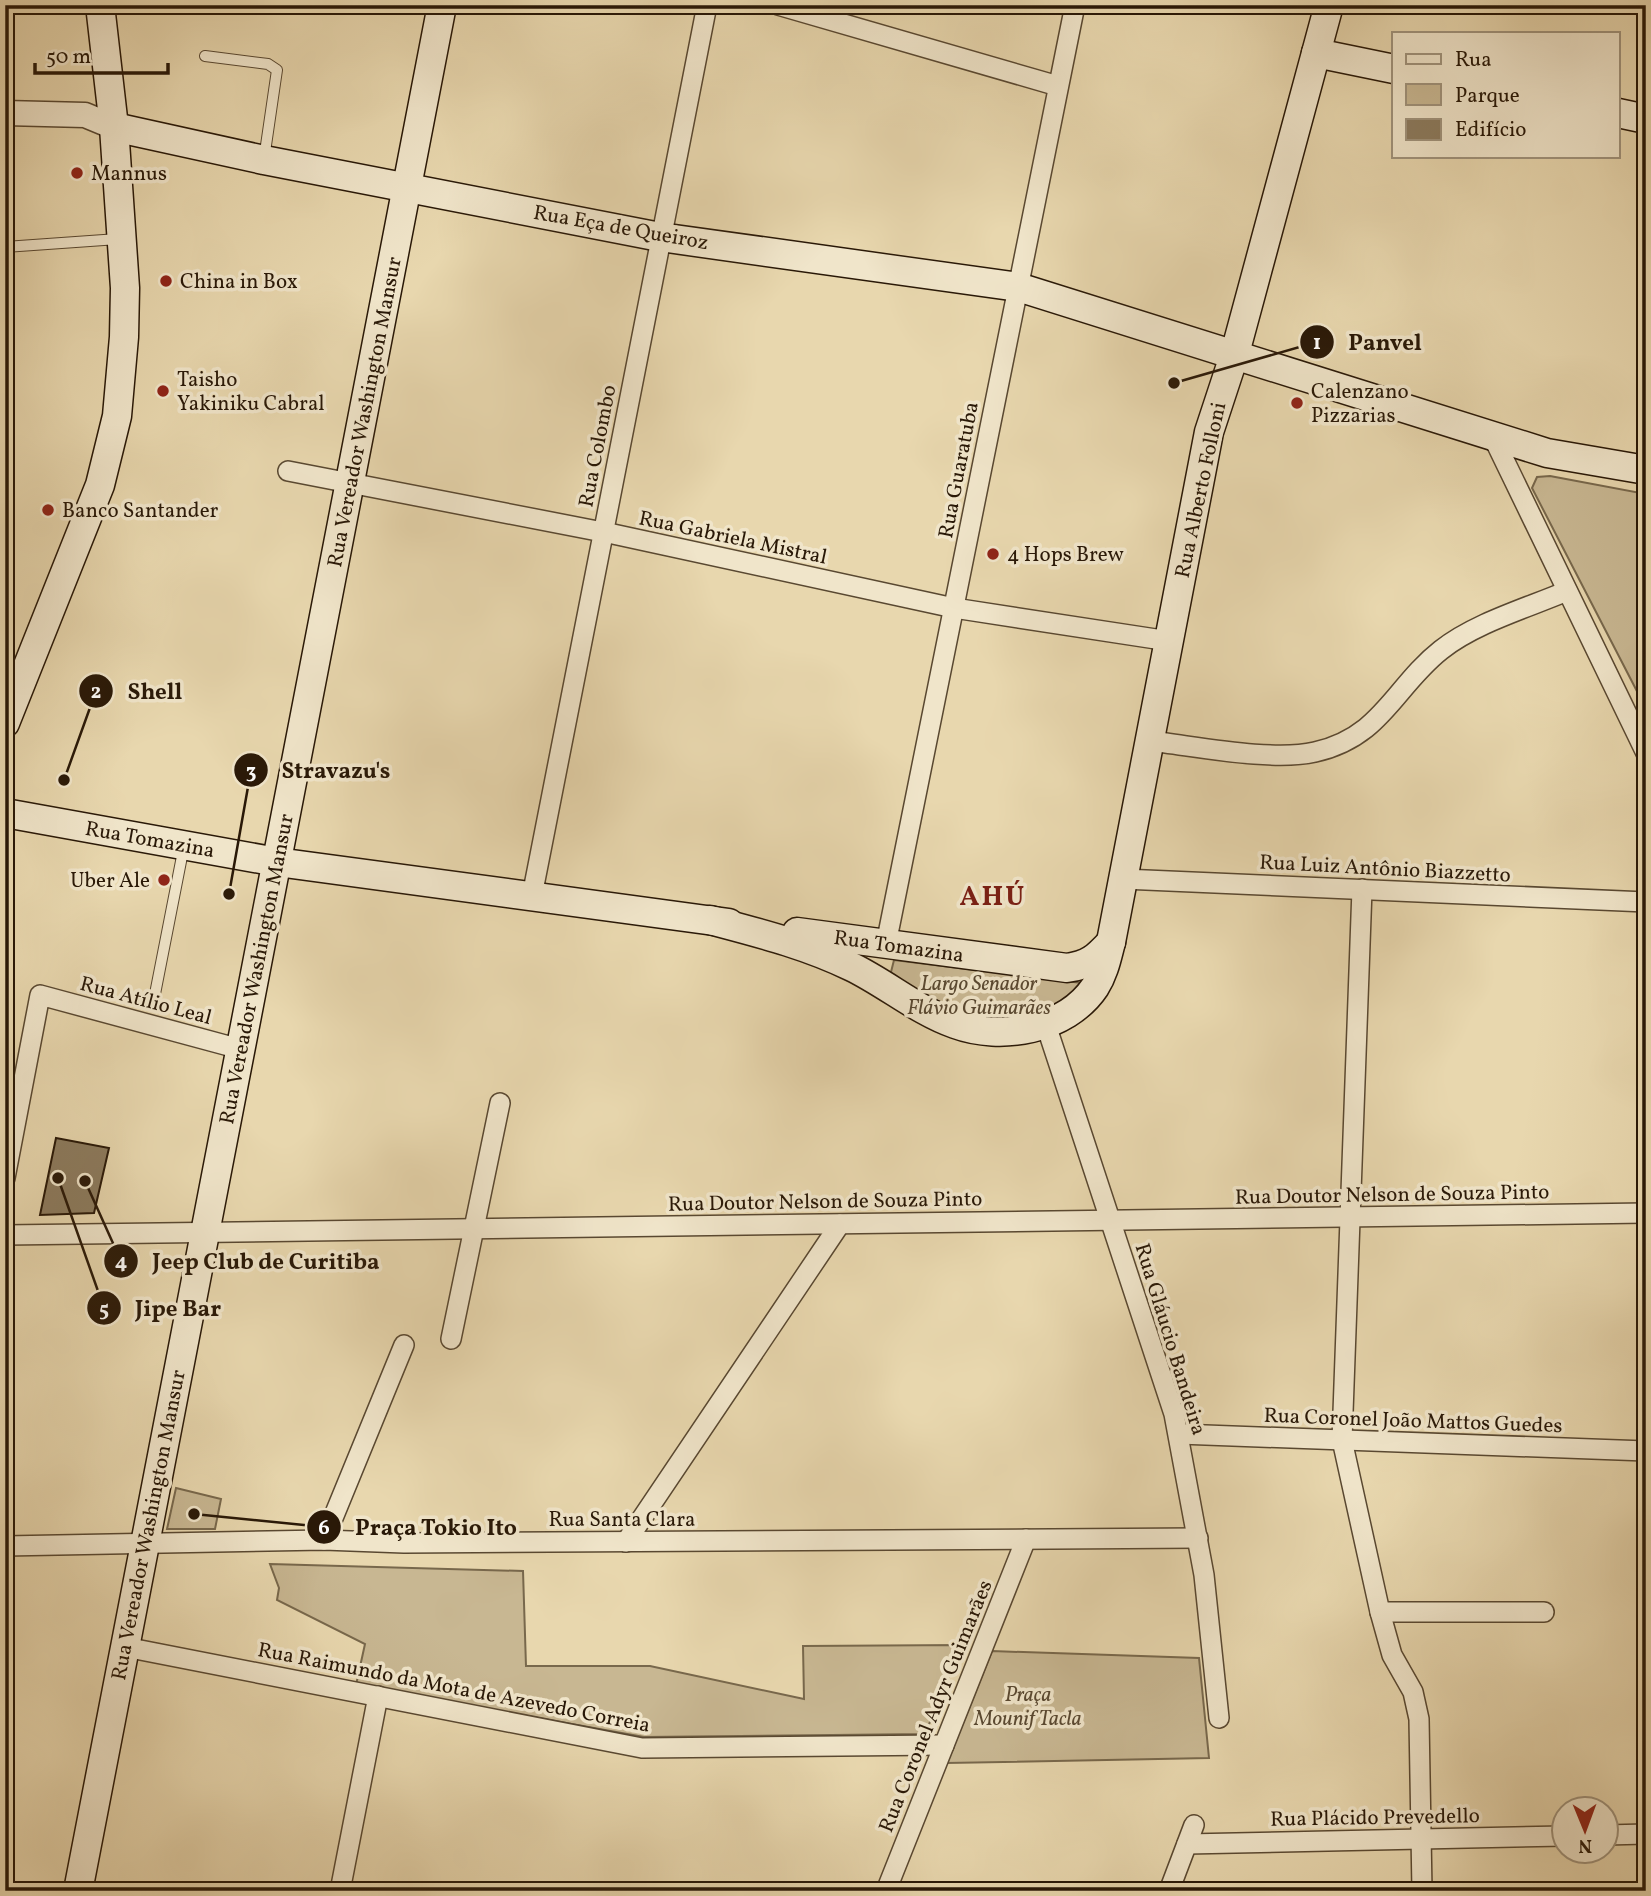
<svg xmlns="http://www.w3.org/2000/svg" width="1651" height="1896" font-family="Vollkorn,serif">
<rect width="100%" height="100%" fill="#e8d7ae"/>
<filter id="stains"><feTurbulence type="fractalNoise" baseFrequency=".00286" numOctaves="4"/><feColorMatrix values="0 0 0 0 .2 0 0 0 0 .09 0 0 0 0 .02 0 0 0 .5 -.17"/></filter>
<radialGradient id="worn" r=".72"><stop offset=".6" stop-color="#630" stop-opacity="0"/><stop offset="1" stop-color="#630" stop-opacity=".3"/></radialGradient>
<g fill="#c8b792" stroke="#78684c" stroke-width="2">
<path d="M1550 476 1646 494V700L1641 699 1532 488 1537 477Z"/>
<path d="M894 960 1082 983 1056 1009 1034 1020 976 1021 890 976Z"/>
<path d="M176 1488 221 1499 215 1529H167Z"/>
<path d="M270 1564 523 1571 526 1666H650L804 1699 803 1646 962 1645 925 1734 644 1737 356 1685 365 1644 277 1600 279 1588Z"/>
<path d="M992 1651 1199 1658 1209 1758 947 1763Z"/>
</g>
<path fill="#8c7b5e" stroke="#291807" stroke-width="2" d="M56 1138 109 1148 94 1213 40 1215Z"/>
<g fill="none" stroke-linecap="round" stroke-linejoin="round">
<g stroke="#594831" stroke-width="12">
<g id="service">
<path d="M205 56 268 64 277 70 264 159"/>
<path d="M5 247 118 239"/>
<path d="M154 999 184 846"/>
</g>
</g>
<g stroke="#594831" stroke-width="22">
<g id="minor">
<path d="M778 5 1058 86"/>
<path d="M1493 437 1646 753"/>
<path d="M288 471 613 534 954 608 1169 641"/>
<path d="M1150 741C1195 746 1272 762 1315 752 1382 737 1394 687 1441 650 1475 623 1527 608 1567 591"/>
<path d="M1123 879 1646 902"/>
<path d="M1362 889 1342 1440 1380 1612 1392 1655 1413 1692 1419 1719 1422 1891"/>
<path d="M532 896 707 5"/>
<path d="M886 944 1075 5"/>
<path d="M1046 1025 1174 1414 1204 1575 1219 1718"/>
<path d="M5 1178 40 995 240 1049"/>
<path d="M5 1235 1646 1213"/>
<path d="M451 1339 500 1103"/>
<path d="M1179 1434 1646 1451"/>
<path d="M324 1540 404 1345"/>
<path d="M626 1542 840 1224"/>
<path d="M5 1546 324 1540 404 1543 1198 1538"/>
<path d="M1380 1612H1544"/>
<path d="M125 1647 642 1748 944 1745"/>
<path d="M1606 1835 1646 1834"/>
<path d="M1187 1844 1564 1836"/>
<path d="M340 1891 378 1696"/>
<path d="M886 1891 1026 1539"/>
<path d="M1169 1891 1194 1825"/>
</g>
</g>
<g stroke="#594831" stroke-width="27">
<path id="tertiary" d="M5 113 85 115 114 127"/>
</g>
<g stroke="#291807" stroke-width="31">
<g id="secondary">
<path d="M1316 53 1394 69"/>
<path d="M1618 113 1646 119"/>
<path d="M114 127 264 160 660 237 1018 287 1547 453 1646 470"/>
<path d="M5 723 100 485 117 416 124 337 125 288 114 127 100 5"/>
<path d="M5 813 277 862 729 923"/>
<path d="M710 920C759 933 807 945 852 967 887 984 918 1011 955 1024 1001 1041 1066 1030 1095 987 1104 973 1107 957 1111 942L1209 432 1235 353 1329 5"/>
<path d="M797 932 1067 968C1089 965 1096 958 1111 942"/>
<path d="M78 1891 442 5"/>
</g>
</g>
<use href="#service" stroke="#f0e5ca" stroke-width="10"/>
<use href="#minor" stroke="#f0e5ca" stroke-width="19"/>
<use href="#tertiary" stroke="#f0e5ca" stroke-width="24"/>
<use href="#secondary" stroke="#f0e5ca" stroke-width="28"/>
</g>
<g fill="#8f2418" stroke="#f0e5ca" stroke-width="2.5">
<circle cx="77" cy="173" r="7"/>
<circle cx="166" cy="281" r="7"/>
<circle cx="163" cy="391" r="7"/>
<circle cx="1297" cy="403" r="7"/>
<circle cx="48" cy="510" r="7"/>
<circle cx="993" cy="554" r="7"/>
<circle cx="164" cy="880" r="7"/>
</g>
<g text-anchor="middle" stroke-width="7" stroke-linejoin="round" paint-order="stroke">
<g font-size="21" fill="#291807" stroke="#f0e5ca" text-anchor="start">
<text x="91" y="180">Mannus</text>
<text x="180" y="288">China in Box</text>
<text x="177" y="386">Taisho<tspan x="177" dy="24">Yakiniku Cabral</tspan></text>
<text x="1311" y="398">Calenzano<tspan x="1311" dy="24">Pizzarias</tspan></text>
<text x="62" y="517">Banco Santander</text>
<text x="1007" y="561">4 Hops Brew</text>
<text x="150" y="887" text-anchor="end">Uber Ale</text>
</g>
<g font-size="21" fill="#291807" stroke="#f0e5ca">
<text transform="translate(621 227) rotate(10)" y="7">Rua Eça de Queiroz</text>
<text transform="translate(364 412) rotate(-79)" y="7">Rua Vereador Washington Mansur</text>
<text transform="translate(597 446) rotate(-79)" y="7">Rua Colombo</text>
<text transform="translate(958 470) rotate(-79)" y="7">Rua Guaratuba</text>
<text transform="translate(1200 490) rotate(-78)" y="7">Rua Alberto Folloni</text>
<text transform="translate(733 537) rotate(12)" y="7">Rua Gabriela Mistral</text>
<text transform="translate(150 839) rotate(10)" y="7">Rua Tomazina</text>
<text transform="translate(1385 868) rotate(3)" y="7">Rua Luiz Antônio Biazzetto</text>
<text transform="translate(899 946) rotate(8)" y="7">Rua Tomazina</text>
<text transform="translate(256 969) rotate(-79)" y="7">Rua Vereador Washington Mansur</text>
<text transform="translate(146 1000) rotate(15)" y="7">Rua Atílio Leal</text>
<text transform="translate(1392 1194) rotate(-1)" y="7">Rua Doutor Nelson de Souza Pinto</text>
<text transform="translate(825 1201) rotate(-1)" y="7">Rua Doutor Nelson de Souza Pinto</text>
<text transform="translate(1171 1339) rotate(73)" y="7">Rua Gláucio Bandeira</text>
<text transform="translate(1413 1420) rotate(2)" y="7">Rua Coronel João Mattos Guedes</text>
<text x="622" y="1526">Rua Santa Clara</text>
<text transform="translate(148 1525) rotate(-79)" y="7">Rua Vereador Washington Mansur</text>
<text transform="translate(454 1687) rotate(11)" y="7">Rua Raimundo da Mota de Azevedo Correia</text>
<text transform="translate(935 1706) rotate(-68)" y="7">Rua Coronel Adyr Guimarães</text>
<text transform="translate(1375 1817) rotate(-1)" y="7">Rua Plácido Prevedello</text>
</g>
<g font-size="21" font-style="italic" fill="#594831" stroke="#f0e5ca">
<text x="979" y="990">Largo Senador<tspan x="979" dy="24">Flávio Guimarães</tspan></text>
<text x="1028" y="1701">Praça<tspan x="1028" dy="24">Mounif Tacla</tspan></text>
</g>
<g font-size="28" font-weight="bold" letter-spacing="2" fill="#7a1f14" stroke="#f0e5ca">
<text x="993" y="905">AHÚ</text>
</g>
</g>
<path fill="none" stroke="#291807" stroke-width="2.5" d="M1174 383L1317 342M64 780L96 691M229 894L251 770M85 1181L121 1261M58 1178L104 1308M194 1514L324 1527"/>
<g fill="#291807" stroke="#f0e5ca" stroke-width="2.5">
<circle cx="1174" cy="383" r="7"/>
<circle cx="64" cy="780" r="7"/>
<circle cx="229" cy="894" r="7"/>
<circle cx="85" cy="1181" r="7"/>
<circle cx="58" cy="1178" r="7"/>
<circle cx="194" cy="1514" r="7"/>
<circle cx="1317" cy="342" r="18"/>
<circle cx="96" cy="691" r="18"/>
<circle cx="251" cy="770" r="18"/>
<circle cx="121" cy="1261" r="18"/>
<circle cx="104" cy="1308" r="18"/>
<circle cx="324" cy="1527" r="18"/>
</g>
<g font-size="21" text-anchor="middle" font-weight="bold" fill="#fff">
<text x="1317" y="349">1</text>
<text x="96" y="698">2</text>
<text x="251" y="778">3</text>
<text x="121" y="1268">4</text>
<text x="104" y="1316">5</text>
<text x="324" y="1534">6</text>
</g>
<g font-size="23" text-anchor="middle" font-weight="bold" fill="#291807" stroke="#f0e5ca" stroke-width="7" stroke-linejoin="round" paint-order="stroke">
<text x="1385" y="350">Panvel</text>
<text x="155" y="699">Shell</text>
<text x="336" y="778">Stravazu's</text>
<text x="266" y="1269">Jeep Club de Curitiba</text>
<text x="178" y="1316">Jipe Bar</text>
<text x="436" y="1535">Praça Tokio Ito</text>
</g>
<rect width="1651" height="1896" fill="none" stroke="#e8d7ae" stroke-width="28"/>
<rect x="7" y="7" width="1637" height="1882" fill="none" stroke="#291807" stroke-width="3.5"/>
<rect x="14" y="14" width="1623" height="1868" fill="none" stroke="#291807" stroke-width="2"/>
<rect x="1392" y="32" width="228" height="126" fill="#f0e5ca" stroke="#a0937c" stroke-width="2"/>
<rect x="1406" y="54" width="35" height="10" fill="#f0e5ca" stroke="#a0937c" stroke-width="2"/>
<text x="1455" y="66" font-size="21" fill="#291807">Rua</text>
<rect x="1406" y="84" width="35" height="21" fill="#c8b792" stroke="#a0937c" stroke-width="2"/>
<text x="1455" y="102" font-size="21" fill="#291807">Parque</text>
<rect x="1406" y="119" width="35" height="21" fill="#8c7b5e" stroke="#a0937c" stroke-width="2"/>
<text x="1455" y="136" font-size="21" fill="#291807">Edifício</text>
<g transform="translate(1585 1830) rotate(179)"><circle r="33" fill="#f0e5ca" stroke="#a0937c" stroke-width="2"/>
<path d="M0-5L12 26L0 18L-12 26Z" fill="#8f2418"/>
<text y="-10" font-size="19" font-weight="bold" text-anchor="middle" fill="#291807">N</text>
</g>
<path d="M35 63v10h133v-10" fill="none" stroke="#291807" stroke-width="3.5"/>
<text x="46" y="63" font-size="21" fill="#291807" stroke="#f0e5ca" stroke-width="5" paint-order="stroke">50 m</text>
<rect width="100%" height="100%" filter="url(#stains)"/>
<rect width="100%" height="100%" fill="url(#worn)"/>
</svg>
